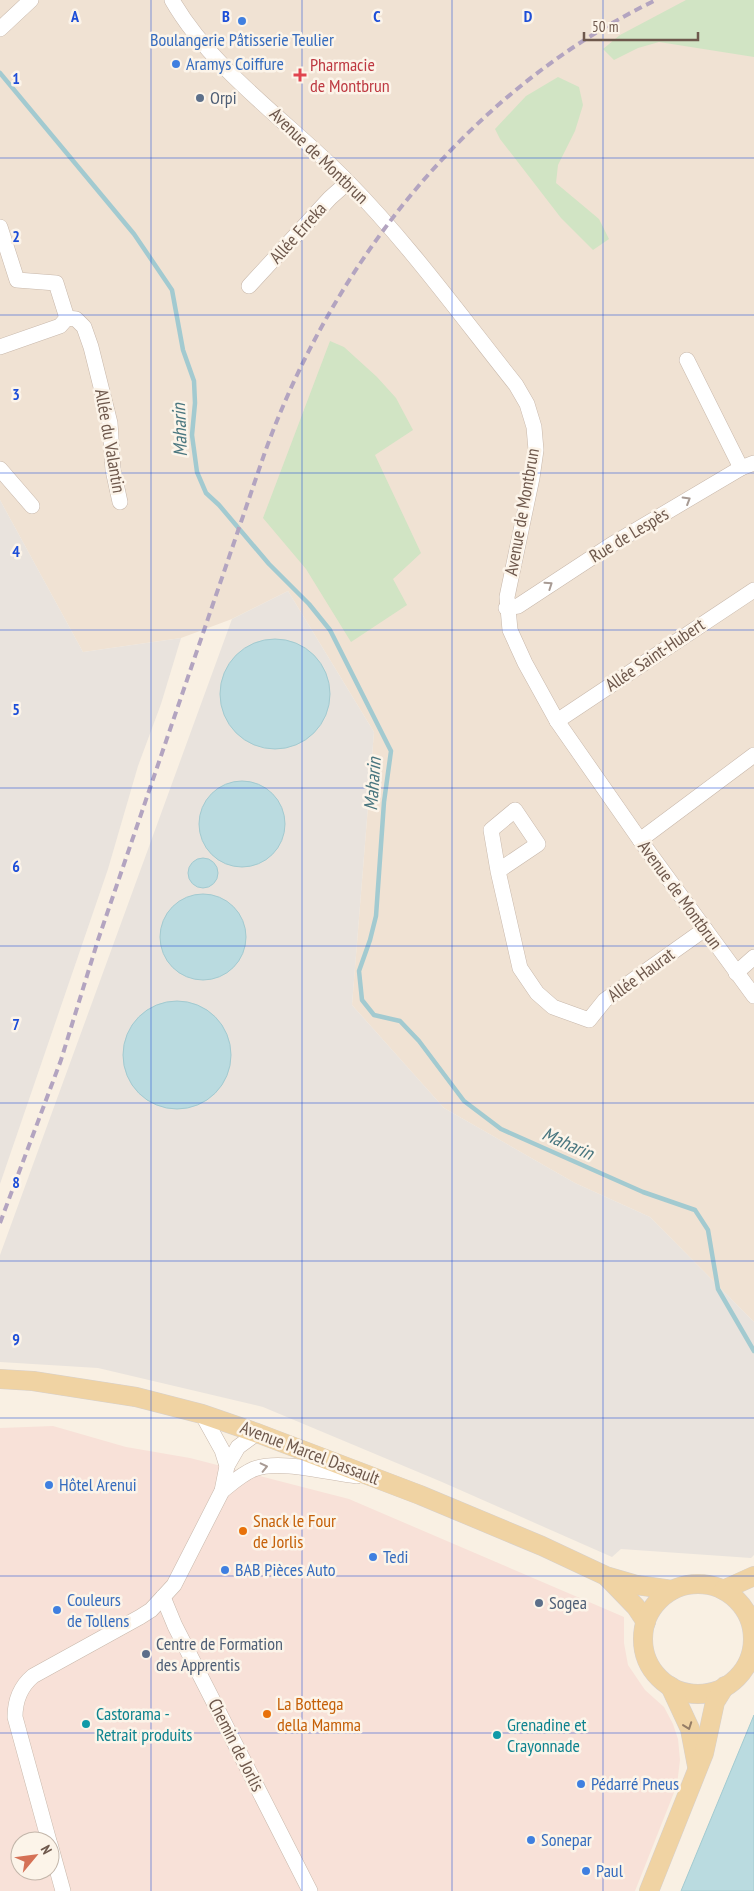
<svg xmlns="http://www.w3.org/2000/svg" width="754" height="1891" font-family="'PT Sans Narrow',sans-serif">
<rect width="100%" height="100%" fill="#f9f0e3"/>
<path fill="#f0e2d3" d="M0 0H754V1322L650 1217 575 1183 444 1108 352 1005 374 732 288 591 232 619 181 638 83 652 0 500Z"/>
<path fill="#f8e1d8" fill-rule="evenodd" d="M53 1426 126 1447 190 1458 349 1499 624 1617V1643L628 1665 645 1690 664 1707 673 1724 678 1739 680 1760 677 1785 635 1891H0V1428ZM20 1841H50V1871H20Z"/>
<g fill="#e9e3dd">
<path d="M0 500 83 652 181 638 161 704 138 766 108 869 0 1184Z"/>
<path d="M288 591 374 732 352 1005 444 1108 575 1183 650 1217 754 1322V1555L751 1558 621 1549 612 1557 442 1482 263 1407 98 1368 0 1362V1255L232 619Z"/>
</g>
<g fill="#d1e4c4">
<path d="M686 0H754V57L659 42 638 48 614 60 603 49 620 35Z"/>
<path d="M558 77 579 87 583 105 575 131 558 165 556 183 599 219 609 239 593 250 561 218 500 139 495 129 526 96Z"/>
<path d="M330 341 344 347 377 377 396 398 413 430 375 455 421 553 393 579 407 605 351 642 306 569 263 518Z"/>
</g>
<g fill="#badbe0" stroke="#a2cad0">
<circle cx="275" cy="694" r="55"/>
<circle cx="242" cy="824" r="43"/>
<circle cx="203" cy="873" r="15"/>
<circle cx="203" cy="937" r="43"/>
<circle cx="177" cy="1055" r="54"/>
<path d="M754 1715V1891H681Z"/>
</g>
<g fill="none" stroke-linecap="round" stroke-linejoin="round">
<path stroke="#a2cad0" stroke-width="4.5" d="M0 73 134 234 172 290 183 350 194 381 195 403 192 435 197 472 206 493 219 505 269 564 309 604 330 630 391 751 384 802 376 916 370 940 359 971 362 1000 374 1015 400 1021 419 1041 464 1101 501 1129 643 1192 695 1210 708 1230 718 1289 754 1351"/>
<g stroke="#c8b8ab" stroke-width="16">
<g id="minor">
<path d="M172 0C212 70 291 124 347 181 409 244 461 316 516 385L527 404 534 427 536 450 532 478 507 597 510 630 525 663 557 721 640 840 754 996"/>
<path d="M0 29 31 0"/>
<path d="M0 227 17 280 56 283 67 318"/>
<path d="M249 286 330 198 348 182"/>
<path d="M0 347 60 326 67 318 76 319 84 327 91 347 110 423 113 470 120 502"/>
<path d="M687 360 741 468"/>
<path d="M0 469 32 506"/>
<path d="M506 608 518 606 611 545 741 468 754 463"/>
<path d="M557 721 754 590"/>
<path d="M640 840 754 755"/>
<path d="M498 871 491 830 515 810 538 844 498 871 520 968 537 993 553 1007 589 1020 605 1000 705 929"/>
<path d="M736 973 754 957"/>
<path d="M227 1466 238 1447 257 1433"/>
<path d="M222 1491C232 1483 242 1474 254 1469 279 1459 329 1473 357 1476"/>
<path d="M163 1597 175 1626 310 1891"/>
<path d="M49 1841 15 1717C15 1700 20 1687 33 1676L140 1617 151 1610 174 1585 222 1491 227 1466 222 1450 202 1414"/>
<path d="M50 1844 63 1891"/>
</g>
</g>
<g stroke="#d6d0cd" stroke-width="20">
<g id="major">
<path d="M0 1379 33 1381 136 1397 202 1414 257 1433 420 1495 542 1546 606 1576 637 1585 672 1590"/>
<path d="M607 1577 636 1607 646 1622"/>
<circle cx="698" cy="1639" r="55"/>
<path d="M723 1590 754 1576"/>
<path d="M670 1686 690 1729 697 1766"/>
<path d="M649 1891 704 1753 715 1702 725 1686"/>
</g>
</g>
<use href="#minor" stroke="#fff" stroke-width="15"/>
<use href="#major" stroke="#f0d3a3" stroke-width="19"/>
<path stroke="#b3a4c0" stroke-width="4" stroke-dasharray="8 5" stroke-linecap="butt" d="M0 1223 61 1060 98 940 265 452C334 261 471 89 656 0"/>
</g>
<defs><path id="oneway-chevron" d="M-2-3.5L2.5 0L-2 3.5" fill="none" stroke-width="1.6" stroke-linecap="round" stroke-linejoin="round" transform="scale(1.25)"/></defs>
<g stroke="#a89b94">
<use href="#oneway-chevron" transform="translate(687 500) rotate(-31)"/>
<use href="#oneway-chevron" transform="translate(549 585) rotate(-34)"/>
<use href="#oneway-chevron" transform="translate(264 1467) rotate(-13)"/>
</g>
<use stroke="#957d66" href="#oneway-chevron" transform="translate(688 1726) rotate(70)"/>
<path fill="none" stroke="#1d4ed8" stroke-width="1" stroke-opacity="0.55" d="M151 0V1891M302 0V1891M452 0V1891M603 0V1891M0 158H754M0 315H754M0 473H754M0 630H754M0 788H754M0 946H754M0 1103H754M0 1261H754M0 1418H754M0 1576H754M0 1733H754"/>
<g fill="#3f7fe0" stroke="#fcf4e9" stroke-width="2">
<circle cx="242" cy="21" r="5"/>
<circle cx="176" cy="64" r="5"/>
<circle cx="49" cy="1485" r="5"/>
<circle cx="373" cy="1557" r="5"/>
<circle cx="225" cy="1570" r="5"/>
<circle cx="57" cy="1610" r="5"/>
<circle cx="581" cy="1784" r="5"/>
<circle cx="531" cy="1840" r="5"/>
<circle cx="586" cy="1871" r="5"/>
</g>
<path fill="#e0444e" stroke="#fcf4e9" stroke-width="2" d="M297.5 67.5h5v5h5v5h-5v5h-5v-5h-5v-5h5z"/>
<g fill="#5c6f8a" stroke="#fcf4e9" stroke-width="2">
<circle cx="200" cy="98" r="5"/>
<circle cx="539" cy="1603" r="5"/>
<circle cx="146" cy="1654" r="5"/>
</g>
<g fill="#e8710a" stroke="#fcf4e9" stroke-width="2">
<circle cx="243" cy="1531" r="5"/>
<circle cx="267" cy="1714" r="5"/>
</g>
<g fill="#0f9aa8" stroke="#fcf4e9" stroke-width="2">
<circle cx="86" cy="1724" r="5"/>
<circle cx="497" cy="1735" r="5"/>
</g>
<g text-anchor="middle" stroke-width="5" stroke-linejoin="round" paint-order="stroke">
<g font-size="18" fill="#366cbe" stroke="#fcf4e9" text-anchor="start">
<text x="242" y="46" text-anchor="middle">Boulangerie Pâtisserie Teulier</text>
<text x="186" y="70">Aramys Coiffure</text>
<text x="59" y="1491">Hôtel Arenui</text>
<text x="383" y="1563">Tedi</text>
<text x="235" y="1576">BAB Pièces Auto</text>
<text x="67" y="1606">Couleurs<tspan x="67" dy="21">de Tollens</tspan></text>
<text x="591" y="1790">Pédarré Pneus</text>
<text x="541" y="1846">Sonepar</text>
<text x="596" y="1877">Paul</text>
</g>
<g font-size="18" fill="#be3a42" stroke="#fcf4e9" text-anchor="start">
<text x="310" y="71">Pharmacie<tspan x="310" dy="21">de Montbrun</tspan></text>
</g>
<g font-size="18" fill="#4e5e75" stroke="#fcf4e9" text-anchor="start">
<text x="210" y="104">Orpi</text>
<text x="549" y="1609">Sogea</text>
<text x="156" y="1650">Centre de Formation<tspan x="156" dy="21">des Apprentis</tspan></text>
</g>
<g font-size="18" fill="#6e584c" stroke="#fcf4e9">
<text transform="translate(319 156) rotate(44)" y="6">Avenue de Montbrun</text>
<text transform="translate(298 233) rotate(-48)" y="6">Allée Erreka</text>
<text transform="translate(110 441) rotate(80)" y="6">Allée du Valantin</text>
<text transform="translate(522 512) rotate(-80)" y="6">Avenue de Montbrun</text>
<text transform="translate(629 535) rotate(-31)" y="6">Rue de Lespès</text>
<text transform="translate(655 655) rotate(-34)" y="6">Allée Saint-Hubert</text>
<text transform="translate(680 895) rotate(54)" y="6">Avenue de Montbrun</text>
<text transform="translate(641 975) rotate(-36)" y="6">Allée Haurat</text>
<text transform="translate(310 1453) rotate(21)" y="6">Avenue Marcel Dassault</text>
<text transform="translate(236 1745) rotate(63)" y="6">Chemin de Jorlis</text>
</g>
<g font-size="18" fill="#c56008" stroke="#fcf4e9" text-anchor="start">
<text x="253" y="1527">Snack le Four<tspan x="253" dy="21">de Jorlis</tspan></text>
<text x="277" y="1710">La Bottega<tspan x="277" dy="21">della Mamma</tspan></text>
</g>
<g font-size="18" fill="#0d838f" stroke="#fcf4e9" text-anchor="start">
<text x="96" y="1720">Castorama -<tspan x="96" dy="21">Retrait produits</tspan></text>
<text x="507" y="1731">Grenadine et<tspan x="507" dy="21">Crayonnade</tspan></text>
</g>
<g font-size="19" font-style="italic" fill="#49767f" stroke="#fcf4e9">
<text transform="translate(179 430) rotate(-92)" y="7">Maharin</text>
<text transform="translate(372 784) rotate(-86)" y="7">Maharin</text>
<text transform="translate(568 1143) rotate(24)" y="7">Maharin</text>
</g>
</g>
<g font-size="16" text-anchor="middle" font-weight="bold" fill="#1d4ed8" stroke="#fcf4e9" stroke-width="5" stroke-linejoin="round" paint-order="stroke">
<text x="75" y="22">A</text>
<text x="226" y="22">B</text>
<text x="377" y="22">C</text>
<text x="528" y="22">D</text>
<text x="16" y="84">1</text>
<text x="16" y="242">2</text>
<text x="16" y="400">3</text>
<text x="16" y="557">4</text>
<text x="16" y="715">5</text>
<text x="16" y="872">6</text>
<text x="16" y="1030">7</text>
<text x="16" y="1188">8</text>
<text x="16" y="1345">9</text>
</g>
<g transform="translate(35 1856) rotate(61)"><circle r="24" fill="#fcf4e9" stroke="#c3b6aa"/>
<path d="M0-4L9 19L0 12L-9 19Z" fill="#d57156"/>
<text y="-8" font-size="14" font-weight="bold" text-anchor="middle" fill="#6e584c">N</text>
</g>
<path d="M584 32v8h114v-8" fill="none" stroke="#6e584c" stroke-width="2.5"/>
<text x="592" y="32" font-size="15" fill="#6e584c" stroke="#fcf4e9" stroke-width="4" paint-order="stroke">50 m</text>
</svg>
